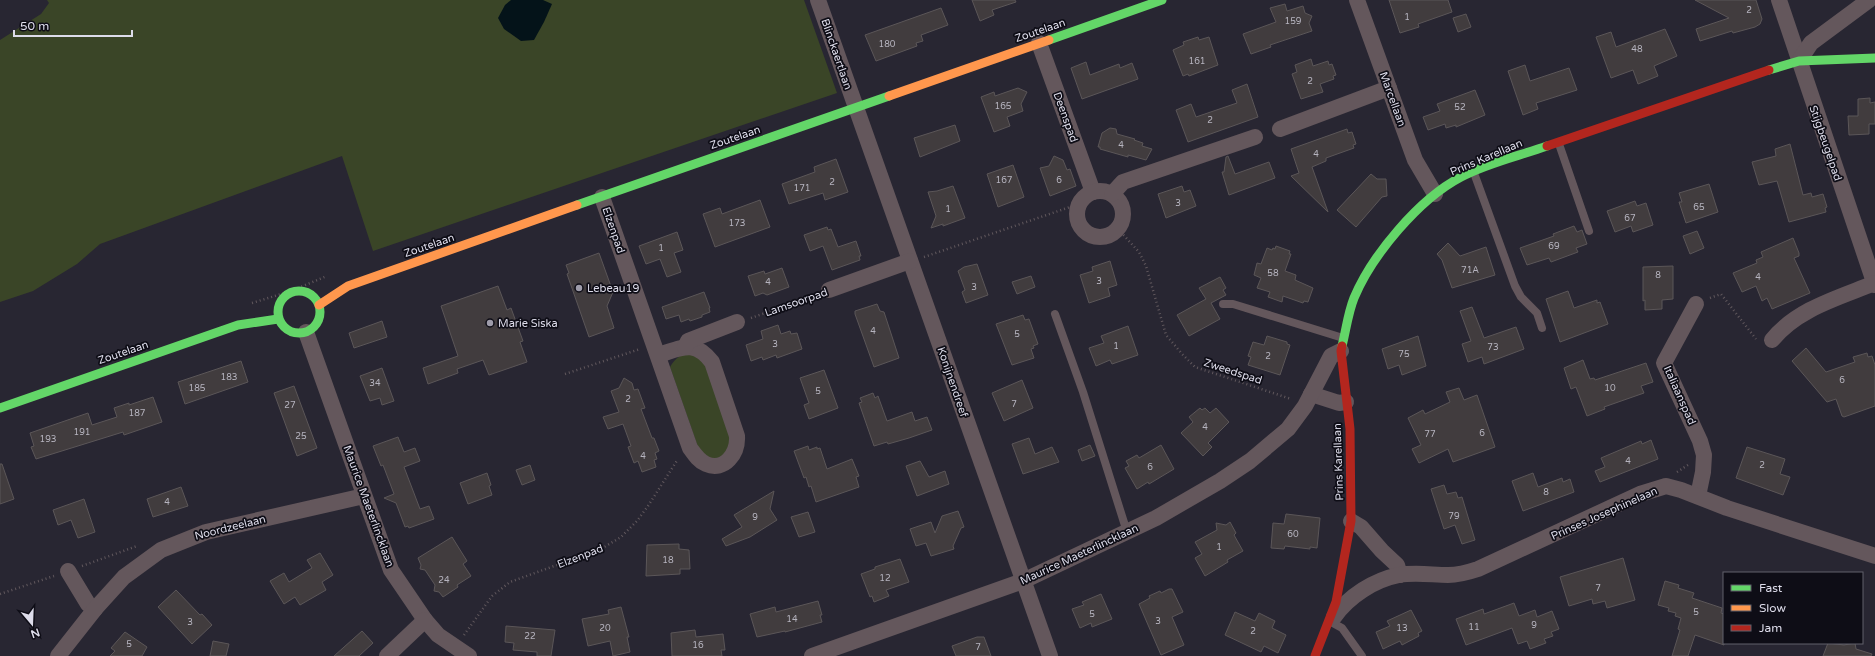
<svg xmlns="http://www.w3.org/2000/svg" width="1875" height="656" font-family="'Varela Round',sans-serif">
<rect width="100%" height="100%" fill="#282632"/>
<g fill="#3a4527">
<path d="M47 0H804L837 93 373 251 342 156 100 244 77 264 33 291 0 302V40L41 14 49 3Z"/>
<path d="M692 353 706 363 733 443 721 460 701 456 670 367C676 357 681 354 692 353Z"/>
</g>
<path fill="#041319" d="M511 0H543L552 4 544 22 534 40 521 41 504 29 498 18 505 5Z"/>
<g fill="#413c3e" stroke="#5b5658">
<path d="M972 0H1015L1016 2 992 10 994 15 980 21Z"/>
<path d="M1389 0H1448L1452 12 1418 24 1419 27 1400 33Z"/>
<path d="M1695 0H1756L1762 19 1760 24 1755 27 1733 33 1732 31 1700 41 1696 29 1729 18Z"/>
<path d="M1285 4 1287 11 1303 6 1305 13 1312 16 1309 23 1312 31 1270 45 1271 47 1251 54 1243 34 1276 22 1270 8Z"/>
<path d="M941 8 948 25 921 35 923 41 916 43 917 46 876 61 865 35Z"/>
<path d="M1466 14 1471 27 1458 32 1453 18Z"/>
<path d="M1665 29 1677 56 1654 66 1658 76 1638 84 1633 70 1611 78 1596 37 1611 32 1616 47Z"/>
<path d="M1198 37 1199 40 1209 37 1218 65 1189 76 1188 74 1183 76 1173 50 1184 45 1183 42Z"/>
<path d="M1311 59 1313 66 1328 61 1329 65 1332 64 1336 75 1333 76 1334 79 1320 84 1323 92 1301 99 1292 74 1297 72 1295 65Z"/>
<path d="M1086 62 1090 75 1119 64 1120 68 1132 63 1138 79 1082 99 1071 68Z"/>
<path d="M1525 65 1530 81 1569 68 1577 90 1536 103 1538 109 1523 115 1508 71Z"/>
<path d="M1247 84 1258 117 1188 142 1176 110 1191 104 1196 117 1237 103 1232 90Z"/>
<path d="M1018 88 1027 92 1021 104 1023 111 1007 117 1010 126 994 132 981 97 994 92 995 96Z"/>
<path d="M1475 90 1485 115 1456 127V125L1446 128 1445 124 1428 130 1423 117 1440 111 1437 104Z"/>
<path d="M1870 98V103L1875 102V124H1869V134L1849 135 1848 116H1858V99Z"/>
<path d="M955 125 960 141 920 157 914 138Z"/>
<path d="M1110 128 1116 129 1117 134 1135 139 1134 140 1143 143 1142 146 1152 149 1146 160 1128 155V157L1100 149V147H1098L1102 133Z"/>
<path d="M1347 129 1348 133 1352 132 1356 144 1353 145 1354 148 1326 158V161L1312 167 1328 212 1291 176 1299 173 1291 149Z"/>
<path d="M1790 144 1803 195 1811 193 1812 197 1823 194 1827 207 1825 208 1826 212 1789 222 1777 181 1759 185 1752 162 1776 156 1775 149Z"/>
<path d="M1054 156 1063 160 1067 170 1070 169 1076 186 1050 196 1040 168 1049 166Z"/>
<path d="M1228 156 1235 174 1269 162 1275 178 1229 195 1222 172H1224L1226 157Z"/>
<path d="M836 159 848 192 825 200 823 193 789 204 782 184 815 172 814 167Z"/>
<path d="M1013 165 1024 197 998 207 987 174Z"/>
<path d="M1371 174 1377 179H1386L1387 196 1382 197 1356 227 1337 210Z"/>
<path d="M1709 184 1718 212 1686 223 1679 202H1682L1679 193Z"/>
<path d="M953 186 965 218 943 226V224L931 228 936 216 928 192 937 191Z"/>
<path d="M1182 186 1184 192 1190 190 1196 206 1166 218 1158 194Z"/>
<path d="M760 200 770 227 715 247 703 214 720 208 722 214Z"/>
<path d="M1635 201 1637 206 1646 203 1653 225 1633 232 1631 226 1615 232 1607 211Z"/>
<path d="M1574 226 1577 232 1582 230 1587 244 1576 248 1578 252 1551 262 1549 258 1527 265 1520 248 1554 236 1553 234Z"/>
<path d="M827 227 828 230 831 229 838 247 856 241 861 256H859L860 260 832 270 823 246 810 251 804 235Z"/>
<path d="M1697 231 1704 248 1690 254 1683 236Z"/>
<path d="M677 232 683 250 674 253 681 272 667 277 660 259 646 264 639 246Z"/>
<path d="M1793 238 1799 253V256L1794 258 1810 293 1772 309 1767 298 1762 301 1756 286 1742 292 1733 273 1757 263 1756 260 1763 257 1761 252Z"/>
<path d="M1448 243 1460 256 1486 247 1495 275 1452 288 1442 260 1437 254Z"/>
<path d="M1276 246 1290 251 1289 254H1291L1285 271 1296 275 1295 280 1313 288 1308 302 1304 301 1303 303 1283 296 1282 302 1268 297 1270 292 1257 288 1261 278 1254 275 1257 263 1261 264 1267 248 1272 250 1273 248 1275 249Z"/>
<path d="M599 253 613 292 607 306 614 328 589 337 567 274 569 273 566 265Z"/>
<path d="M1110 261 1117 285 1108 288 1110 296 1089 303 1080 275 1093 271 1092 267Z"/>
<path d="M977 264 988 295 966 303 962 292 965 290 958 271 964 267Z"/>
<path d="M1673 266V299L1662 300V309L1645 310V300L1643 301V267Z"/>
<path d="M782 268 789 287 767 295 763 293 755 296 748 276 764 271 765 274Z"/>
<path d="M1031 276 1035 287 1017 294 1012 282Z"/>
<path d="M1220 277 1226 288 1223 290 1226 295 1211 303 1220 319 1189 336 1177 315 1206 299 1199 288Z"/>
<path d="M498 286 507 310 511 308 523 341 520 342 527 362 489 375 483 360 457 369 458 373 428 384 423 368 458 356 441 306Z"/>
<path d="M1568 291 1574 308 1597 300V303L1600 302 1608 324 1560 342 1546 299Z"/>
<path d="M704 292 710 308H709L710 312 702 315V317L690 321 689 319 681 322 679 315 666 319 662 307Z"/>
<path d="M877 304 880 311 884 312 899 358 874 367 855 314V311Z"/>
<path d="M1472 307 1484 338 1516 327 1524 349 1484 364 1482 357 1468 362 1462 344 1471 341 1460 311Z"/>
<path d="M1023 315 1025 320 1029 319 1038 344 1033 346 1034 348 1031 349 1034 358 1012 365 996 324Z"/>
<path d="M382 321 387 337 354 348 349 333Z"/>
<path d="M778 325 781 334 790 331 791 334 797 333 802 349 777 358 776 355 763 360 762 357 751 361 746 345 763 339 761 331Z"/>
<path d="M1128 326 1138 355 1112 364 1110 360 1096 366 1089 348 1104 343 1101 336Z"/>
<path d="M1267 336 1287 342V344L1290 345 1280 375 1248 365 1251 357 1248 356 1253 342 1264 345Z"/>
<path d="M1418 336 1426 366 1402 375 1399 365 1388 369 1382 349Z"/>
<path d="M1806 348 1826 372 1855 362 1853 357 1867 353 1868 357 1872 356 1875 365V406L1844 417 1842 416 1836 399 1827 402 1792 361Z"/>
<path d="M1583 360 1590 379 1594 378 1595 380 1646 363 1653 382 1641 386 1644 393 1604 407 1605 409 1587 416 1576 387 1571 389 1564 368Z"/>
<path d="M241 361 248 382 185 404 178 382Z"/>
<path d="M382 368 394 401 382 405 380 398 370 401 360 376Z"/>
<path d="M824 370 838 408 809 419 804 405 809 403 800 378Z"/>
<path d="M624 378 632 383 634 390 638 389 645 408 641 409 652 438H654L659 451 655 453 657 459 654 460 656 467 642 472 638 461 634 463 628 447 631 446 623 424 608 429 603 417 619 412 611 391 619 388Z"/>
<path d="M1022 380 1033 408 1004 421 992 393Z"/>
<path d="M294 386 317 448 297 456 274 393Z"/>
<path d="M1459 388 1464 400 1477 395 1495 447 1453 462 1448 449 1419 463 1412 449 1421 445 1408 418 1423 410 1425 414 1450 402 1446 392Z"/>
<path d="M873 393 875 398 878 396 887 421 912 412 915 421 927 417 932 430 909 438 888 444 887 442 874 446 859 403 862 402 860 398Z"/>
<path d="M153 397 162 422 124 435 123 432 36 459 31 447 34 446 30 433 88 413 92 425 117 417 114 408 129 403V405Z"/>
<path d="M1200 408 1202 410 1205 408 1210 413 1216 408 1229 422 1208 443 1212 447 1203 456 1181 433 1193 422 1189 417Z"/>
<path d="M398 437 404 452 415 448 420 461 404 467 420 509 429 506 434 519 409 528 408 526 405 527 396 503 384 498 394 494 383 465 381 466 373 446Z"/>
<path d="M1029 438 1035 454 1052 447 1059 462 1023 474 1012 444Z"/>
<path d="M1651 440 1658 459 1600 482 1595 471 1605 467 1601 458 1641 441 1642 444Z"/>
<path d="M1090 445 1095 456 1082 461 1078 450Z"/>
<path d="M1161 445 1174 469 1149 484 1148 482 1137 489 1125 468 1129 466 1126 461 1137 455 1139 458Z"/>
<path d="M808 446 809 450 817 447V449L820 448 827 469 852 459 859 476 856 477 859 487 816 502 811 486 809 487 806 477 804 478 794 451Z"/>
<path d="M1747 447 1785 459 1780 474 1790 477 1783 495 1736 478Z"/>
<path d="M920 461 929 477 945 471 949 484 917 496 906 466Z"/>
<path d="M0 464H2L14 499 0 504Z"/>
<path d="M530 465 535 480 522 485 516 470Z"/>
<path d="M487 473 491 485 489 486 492 495 468 504 460 483Z"/>
<path d="M1533 473 1538 487 1562 478 1563 482 1570 479 1574 492 1523 511 1512 481Z"/>
<path d="M1444 485 1447 494 1456 492 1458 498 1462 497 1475 540 1462 544 1455 525 1444 529 1431 489Z"/>
<path d="M181 487 188 506 153 517 147 499Z"/>
<path d="M774 491 770 509 777 520 750 537 726 546 722 539 742 527 734 515Z"/>
<path d="M84 499 95 532 78 538 71 520 58 525 53 510Z"/>
<path d="M958 511 964 527 961 528 953 546 954 549 931 556 926 543 916 546 910 529 931 522 935 533 942 516Z"/>
<path d="M808 512 815 532 799 537 791 517Z"/>
<path d="M1286 514 1320 518 1317 548 1310 547V549L1285 546 1284 549 1271 548 1273 523 1284 524Z"/>
<path d="M1230 522 1236 533 1234 535 1243 551 1227 560 1228 562 1205 576 1195 558 1202 554 1195 542 1217 530 1216 523 1226 525Z"/>
<path d="M452 537 467 561 463 564 471 576 457 585 458 587 443 597 439 592 434 591 435 585 425 570 420 569 421 565 418 558Z"/>
<path d="M679 544V549L689 550 690 569H680V574L646 576 647 545Z"/>
<path d="M320 553 333 575 322 582 326 590 300 605 295 597 284 604 270 581 284 573 289 582 312 568 307 560Z"/>
<path d="M1623 558 1635 600 1607 608 1605 601 1593 604 1592 599 1569 606 1560 577Z"/>
<path d="M900 559 909 582 886 590 889 596 874 602 872 596 870 597 861 574 875 569V567Z"/>
<path d="M1665 581 1679 585 1678 588 1694 593 1692 598 1722 608 1721 613 1724 614V645L1695 635 1688 656H1672L1680 630 1678 629 1681 618 1675 616 1676 613 1668 611 1669 608 1658 605Z"/>
<path d="M1169 589H1172L1183 612 1172 617 1184 645 1161 655 1139 604 1150 598 1149 596 1160 591 1161 593Z"/>
<path d="M176 590 200 615 202 614 212 625 192 644 158 607Z"/>
<path d="M1101 594 1112 619 1092 627 1091 623 1080 628 1072 609 1084 605 1082 602Z"/>
<path d="M818 601 822 615H820L822 622 785 632V631L757 637 750 614 775 607 776 612Z"/>
<path d="M1514 603 1519 616 1535 610 1537 617 1552 611 1559 629 1551 632 1553 636 1544 639 1546 643 1530 649 1527 641 1518 644 1512 628 1466 645 1456 619 1483 609 1484 614Z"/>
<path d="M621 607 629 637H627L630 652 613 656 610 641 588 646 582 619 609 614 608 610Z"/>
<path d="M1411 610 1422 631 1418 633 1419 636 1402 645 1400 641 1383 649 1376 632 1390 626 1387 621Z"/>
<path d="M1235 612 1255 621 1259 613 1275 621 1272 628 1286 635 1278 653 1264 646 1261 652 1225 635Z"/>
<path d="M506 626 555 630 551 656H537V652L513 650 514 643 505 642Z"/>
<path d="M695 630 696 637 723 634 725 650H721L722 656H672L671 633Z"/>
<path d="M362 631 373 643 359 656H334Z"/>
<path d="M125 632 147 647 142 656H110L115 651 111 648Z"/>
<path d="M977 637H984L991 656H956L952 646Z"/>
<path d="M213 641 229 644 226 656H210Z"/>
<path d="M1828 643 1844 645 1855 643 1856 649 1872 654 1871 656H1823Z"/>
</g>
<g fill="none" stroke-linecap="round" stroke-linejoin="round">
<g stroke="#61585d" stroke-width="2.5" stroke-dasharray="1 3" stroke-linecap="butt">
<path d="M1118 229 1139 252 1146 266 1166 335 1183 355 1195 367 1291 399"/>
<path d="M924 257 1070 207 1078 206"/>
<path d="M1710 298 1721 294 1756 339"/>
<path d="M252 303 291 291 327 276"/>
<path d="M751 318 816 295"/>
<path d="M565 374 640 349"/>
<path d="M1677 472 1688 465"/>
<path d="M82 566 137 546"/>
<path d="M0 594 54 576"/>
<path d="M464 635 492 596 510 582 601 549 621 537 637 521 648 506 678 459"/>
</g>
<g stroke="#64575c" stroke-width="8">
<path d="M1559 144 1589 231"/>
<path d="M1474 173 1515 286 1521 297 1537 313 1542 328"/>
<path d="M1223 304H1233L1343 338"/>
<path d="M1055 314 1083 392 1127 532"/>
<path d="M1331 622 1342 628 1362 656"/>
</g>
<g stroke="#64575c" stroke-width="16">
<path d="M818 0 1050 656"/>
<path d="M1357 0 1415 160 1435 194"/>
<path d="M1779 0 1875 285"/>
<path d="M1039 43 1093 192"/>
<path d="M1799 61 1811 43 1869 0"/>
<path d="M1280 129 1389 88"/>
<circle cx="1100" cy="214" r="23"/>
<path d="M1112 194 1123 182 1255 137"/>
<path d="M602 197 690 448C695 455 699 461 706 464 725 472 738 453 737 436L712 362C694 339 682 348 658 355"/>
<path d="M829 290 910 261"/>
<path d="M1696 304 1664 363 1700 441 1704 455 1703 472 1698 496"/>
<path d="M306 332 391 570 425 620 438 635 469 656"/>
<path d="M1772 340C1797 309 1838 298 1875 283"/>
<path d="M685 347 688 341 737 322"/>
<path d="M1311 394 1339 403 1346 402"/>
<path d="M1351 521 1361 527 1382 551 1397 565 1400 575"/>
<path d="M68 571 88 604 95 609"/>
<path d="M1334 617C1349 596 1374 580 1399 575 1415 572 1433 575 1448 575 1459 575 1469 572 1478 569L1640 494 1666 486 1681 490 1727 508 1875 556"/>
<path d="M58 656 95 609 124 577 161 550 206 532 364 496"/>
<path d="M387 656 425 620"/>
<path d="M812 656 1023 581 1156 518 1220 481 1250 461 1288 429 1305 406 1331 356 1341 351"/>
</g>
<g stroke="#63d668" stroke-width="9">
<path d="M1049 40 1162 0"/>
<path d="M1769 70 1799 61 1875 58"/>
<path d="M577 205 889 96"/>
<circle cx="299" cy="312" r="21"/>
<path d="M1342 346C1346 330 1348 313 1354 298 1372 255 1419 199 1461 177 1487 163 1519 156 1547 146"/>
<path d="M0 408 238 325 278 319"/>
</g>
<g stroke="#ff974d" stroke-width="9">
<path d="M889 96 1049 40"/>
<path d="M319 305 348 286 577 205"/>
</g>
<g stroke="#b3261e" stroke-width="9">
<path d="M1547 146 1769 70"/>
<path d="M1315 656 1336 602 1351 521 1350 429 1341 351 1342 346"/>
</g>
</g>
<g fill="#9e9caa" stroke="#0e0d16" stroke-width="1.5">
<circle cx="579" cy="288" r="4"/>
<circle cx="490" cy="323" r="4"/>
</g>
<g text-anchor="middle" stroke-width="3.5" stroke-linejoin="round" paint-order="stroke">
<g font-size="9" fill="#b6b4bf">
<text x="1749" y="13">2</text>
<text x="1407" y="20">1</text>
<text x="1293" y="24">159</text>
<text x="887" y="47">180</text>
<text x="1637" y="52">48</text>
<text x="1197" y="64">161</text>
<text x="1310" y="84">2</text>
<text x="1003" y="109">165</text>
<text x="1460" y="110">52</text>
<text x="1210" y="123">2</text>
<text x="1121" y="148">4</text>
<text x="1316" y="157">4</text>
<text x="1004" y="183">167</text>
<text x="1059" y="183">6</text>
<text x="832" y="185">2</text>
<text x="802" y="191">171</text>
<text x="1178" y="206">3</text>
<text x="1699" y="210">65</text>
<text x="948" y="212">1</text>
<text x="1630" y="221">67</text>
<text x="737" y="226">173</text>
<text x="1554" y="249">69</text>
<text x="661" y="251">1</text>
<text x="1470" y="273">71A</text>
<text x="1273" y="276">58</text>
<text x="1658" y="278">8</text>
<text x="1758" y="280">4</text>
<text x="1099" y="284">3</text>
<text x="768" y="285">4</text>
<text x="974" y="290">3</text>
<text x="873" y="334">4</text>
<text x="1017" y="337">5</text>
<text x="775" y="347">3</text>
<text x="1116" y="349">1</text>
<text x="1493" y="350">73</text>
<text x="1404" y="357">75</text>
<text x="1268" y="359">2</text>
<text x="229" y="380">183</text>
<text x="1842" y="383">6</text>
<text x="375" y="386">34</text>
<text x="197" y="391">185</text>
<text x="1610" y="391">10</text>
<text x="818" y="394">5</text>
<text x="628" y="402">2</text>
<text x="1014" y="407">7</text>
<text x="290" y="408">27</text>
<text x="137" y="416">187</text>
<text x="1205" y="430">4</text>
<text x="82" y="435">191</text>
<text x="1482" y="436">6</text>
<text x="1430" y="437">77</text>
<text x="301" y="439">25</text>
<text x="48" y="442">193</text>
<text x="643" y="459">4</text>
<text x="1628" y="464">4</text>
<text x="1762" y="468">2</text>
<text x="1150" y="470">6</text>
<text x="1546" y="495">8</text>
<text x="167" y="505">4</text>
<text x="1454" y="519">79</text>
<text x="755" y="520">9</text>
<text x="1293" y="537">60</text>
<text x="1219" y="550">1</text>
<text x="668" y="563">18</text>
<text x="885" y="581">12</text>
<text x="444" y="583">24</text>
<text x="1598" y="591">7</text>
<text x="1696" y="615">5</text>
<text x="1092" y="617">5</text>
<text x="792" y="622">14</text>
<text x="1158" y="624">3</text>
<text x="190" y="625">3</text>
<text x="1534" y="628">9</text>
<text x="1474" y="630">11</text>
<text x="605" y="631">20</text>
<text x="1402" y="631">13</text>
<text x="1253" y="634">2</text>
<text x="530" y="639">22</text>
<text x="129" y="647">5</text>
<text x="698" y="648">16</text>
<text x="978" y="650">7</text>
</g>
<g font-size="11" fill="#dddcea" stroke="#0e0d16">
<text transform="translate(1040 30) rotate(-19)" y="4">Zoutelaan</text>
<text transform="translate(837 54) rotate(71)" y="4">Blinckaertlaan</text>
<text transform="translate(1393 99) rotate(70)" y="4">Marcellaan</text>
<text transform="translate(1066 117) rotate(70)" y="4">Deenspad</text>
<text transform="translate(735 137) rotate(-19)" y="4">Zoutelaan</text>
<text transform="translate(1826 143) rotate(71)" y="4">Stijgbeugelpad</text>
<text transform="translate(1486 157) rotate(-23)" y="4">Prins Karellaan</text>
<text transform="translate(614 230) rotate(71)" y="4">Elzenpad</text>
<text transform="translate(429 245) rotate(-19)" y="4">Zoutelaan</text>
<text transform="translate(796 302) rotate(-19)" y="4">Lamsoorpad</text>
<text transform="translate(123 352) rotate(-19)" y="4">Zoutelaan</text>
<text transform="translate(1233 371) rotate(18)" y="4">Zweedspad</text>
<text transform="translate(953 382) rotate(71)" y="4">Konijnendreef</text>
<text transform="translate(1680 395) rotate(66)" y="4">Italiaanspad</text>
<text transform="translate(1338 462) rotate(-92)" y="4">Prins Karellaan</text>
<text transform="translate(369 506) rotate(70)" y="4">Maurice Maeterlincklaan</text>
<text transform="translate(1604 513) rotate(-24)" y="4">Prinses Josephinelaan</text>
<text transform="translate(230 527) rotate(-14)" y="4">Noordzeelaan</text>
<text transform="translate(1079 554) rotate(-25)" y="4">Maurice Maeterlincklaan</text>
<text transform="translate(580 556) rotate(-21)" y="4">Elzenpad</text>
</g>
<g font-size="11" fill="#dddcea" stroke="#0e0d16" text-anchor="start">
<text x="587" y="292">Lebeau19</text>
<text x="498" y="327">Marie Siska</text>
</g>
</g>
<rect x="1723" y="572" width="140" height="72" fill="#0e0d16" stroke="#61606b"/>
<rect x="1731" y="585" width="20" height="6" fill="#63d668" stroke="#61606b"/>
<text x="1759" y="592" font-size="12" fill="#dddcea">Fast</text>
<rect x="1731" y="605" width="20" height="6" fill="#ff974d" stroke="#61606b"/>
<text x="1759" y="612" font-size="12" fill="#dddcea">Slow</text>
<rect x="1731" y="625" width="20" height="6" fill="#b3261e" stroke="#61606b"/>
<text x="1759" y="632" font-size="12" fill="#dddcea">Jam</text>
<g transform="translate(32 624) rotate(161)" stroke="#0e0d16" stroke-width="3" paint-order="stroke">
<path d="M0-3L7 15L0 10L-7 15Z" fill="#dddcea"/>
<text y="-6" font-size="11" font-weight="bold" text-anchor="middle" fill="#dddcea">N</text>
</g>
<path d="M14 30v6h118v-6" fill="none" stroke="#dddcea" stroke-width="2"/>
<text x="20" y="30" font-size="12" fill="#dddcea" stroke="#0e0d16" stroke-width="3" paint-order="stroke">50 m</text>
</svg>
